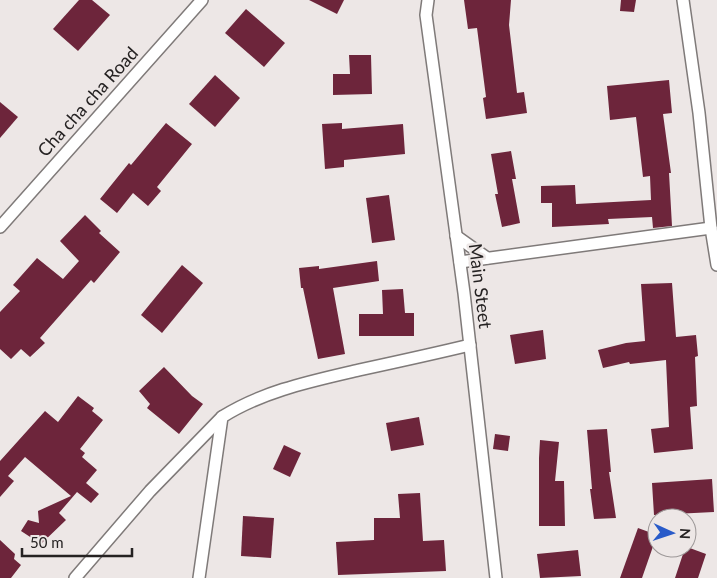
<svg xmlns="http://www.w3.org/2000/svg" width="717" height="578" font-family="Lato,sans-serif">
<rect width="100%" height="100%" fill="#ede7e6"/>
<g fill="#6d253b">
<path d="M79 0H92L110 15 78 51 53 29Z"/>
<path d="M309 0H344L337 14Z"/>
<path d="M464 0H511L509 25 517 93 524 92 527 113 486 119 483 98 486 97 477 28 468 29Z"/>
<path d="M621 0H636L634 12 620 11Z"/>
<path d="M246 9 285 43 264 67 225 33Z"/>
<path d="M349 55H371L372 94 333 95V74H350Z"/>
<path d="M215 75 240 98 215 127 189 104Z"/>
<path d="M669 80 672 113 663 114 671 173H669L672 226 653 228 652 217 608 219 609 224 552 227V203H541V186L575 185 576 204 651 200 650 176 643 177 636 117 610 120 607 86Z"/>
<path d="M0 102 18 117 0 138Z"/>
<path d="M166 123 192 144 157 187 161 191 148 206 133 193 117 213 100 199 129 163 131 165Z"/>
<path d="M342 123V129L403 124 405 154 344 160V167L325 169 322 124Z"/>
<path d="M511 151 516 179H512L520 223 502 227 495 194H498L491 154Z"/>
<path d="M389 195 395 240 372 243 366 198Z"/>
<path d="M85 215 101 231 99 233 120 252 94 283 91 280 40 338 45 343 30 357 21 349 11 359 0 349V312L20 291 13 285 37 258 63 279 79 261 60 241Z"/>
<path d="M377 261 379 281 333 288 345 354 318 359 303 288H301L299 268 319 266V269Z"/>
<path d="M182 265 203 283 162 333 141 315Z"/>
<path d="M672 283 676 337 696 335 698 356 695 357 697 406 690 407 693 449 654 453 651 429 669 427 666 360 630 364 629 362 603 368 598 350 626 343 645 341 641 284Z"/>
<path d="M403 289 405 313H414V336H359V314H383L382 290Z"/>
<path d="M543 330 546 359 515 364 510 335Z"/>
<path d="M164 367 192 396 203 404 179 434 147 408 150 404 139 391Z"/>
<path d="M78 396 94 408 92 411 103 420 80 449 85 453 82 457 97 470 86 483 99 494 91 503 77 492 59 513 66 520 41 544 21 531 28 520 39 523 38 511 71 496 25 457 8 476 14 481 0 497V461L45 411 58 422Z"/>
<path d="M419 417 424 445 391 451 386 423Z"/>
<path d="M607 429 611 472H609L616 518 594 519 590 489H592L587 430Z"/>
<path d="M495 434 510 436 508 451 493 449Z"/>
<path d="M540 440 559 442 555 481H564L565 526H539V458Z"/>
<path d="M284 445 301 453 290 477 273 469Z"/>
<path d="M712 479 714 512 654 515 652 483Z"/>
<path d="M420 493 423 541 444 540 446 571 338 575 336 542 374 540V518H400L398 494Z"/>
<path d="M243 516 274 518 271 558 241 556Z"/>
<path d="M638 528 657 535 642 578H620Z"/>
<path d="M0 540 15 554 14 559 21 565 11 578H0Z"/>
<path d="M687 547 706 554 698 578H675L685 548Z"/>
<path d="M578 550 581 576 540 578 537 554Z"/>
</g>
<g fill="none" stroke-linecap="round" stroke-linejoin="round">
<g stroke="#7f7a79" stroke-width="14">
<g id="minor">
<path d="M428 0 426 15 464 293 496 578"/>
<path d="M683 0 699 113 711 228 717 265"/>
<path d="M0 227 202 0"/>
<path d="M456 236 487 258"/>
<path d="M460 262 711 228"/>
<path d="M75 578 150 491 222 417"/>
<path d="M199 578 222 417C263 391 312 381 359 370 396 362 433 354 470 345"/>
</g>
</g>
<use href="#minor" stroke="#fff" stroke-width="11"/>
</g>
<g text-anchor="middle" stroke-width="5" stroke-linejoin="round" paint-order="stroke">
<g font-size="18" fill="#252222" stroke="#ede7e6">
<text transform="translate(88 102) rotate(-48)" y="6">Cha cha cha Road</text>
<text transform="translate(480 286) rotate(83)" y="6">Main Steet</text>
</g>
</g>
<g transform="translate(672 533) rotate(93)"><circle r="24" fill="#ede7e6" stroke="#9d9898"/>
<path d="M0-4L9 19L0 12L-9 19Z" fill="#295bc9"/>
<text y="-8" font-size="14" font-weight="bold" text-anchor="middle" fill="#252222">N</text>
</g>
<path d="M22 548v8h110v-8" fill="none" stroke="#252222" stroke-width="2.5"/>
<text x="30" y="548" font-size="15" fill="#252222" stroke="#ede7e6" stroke-width="4" paint-order="stroke">50 m</text>
</svg>
